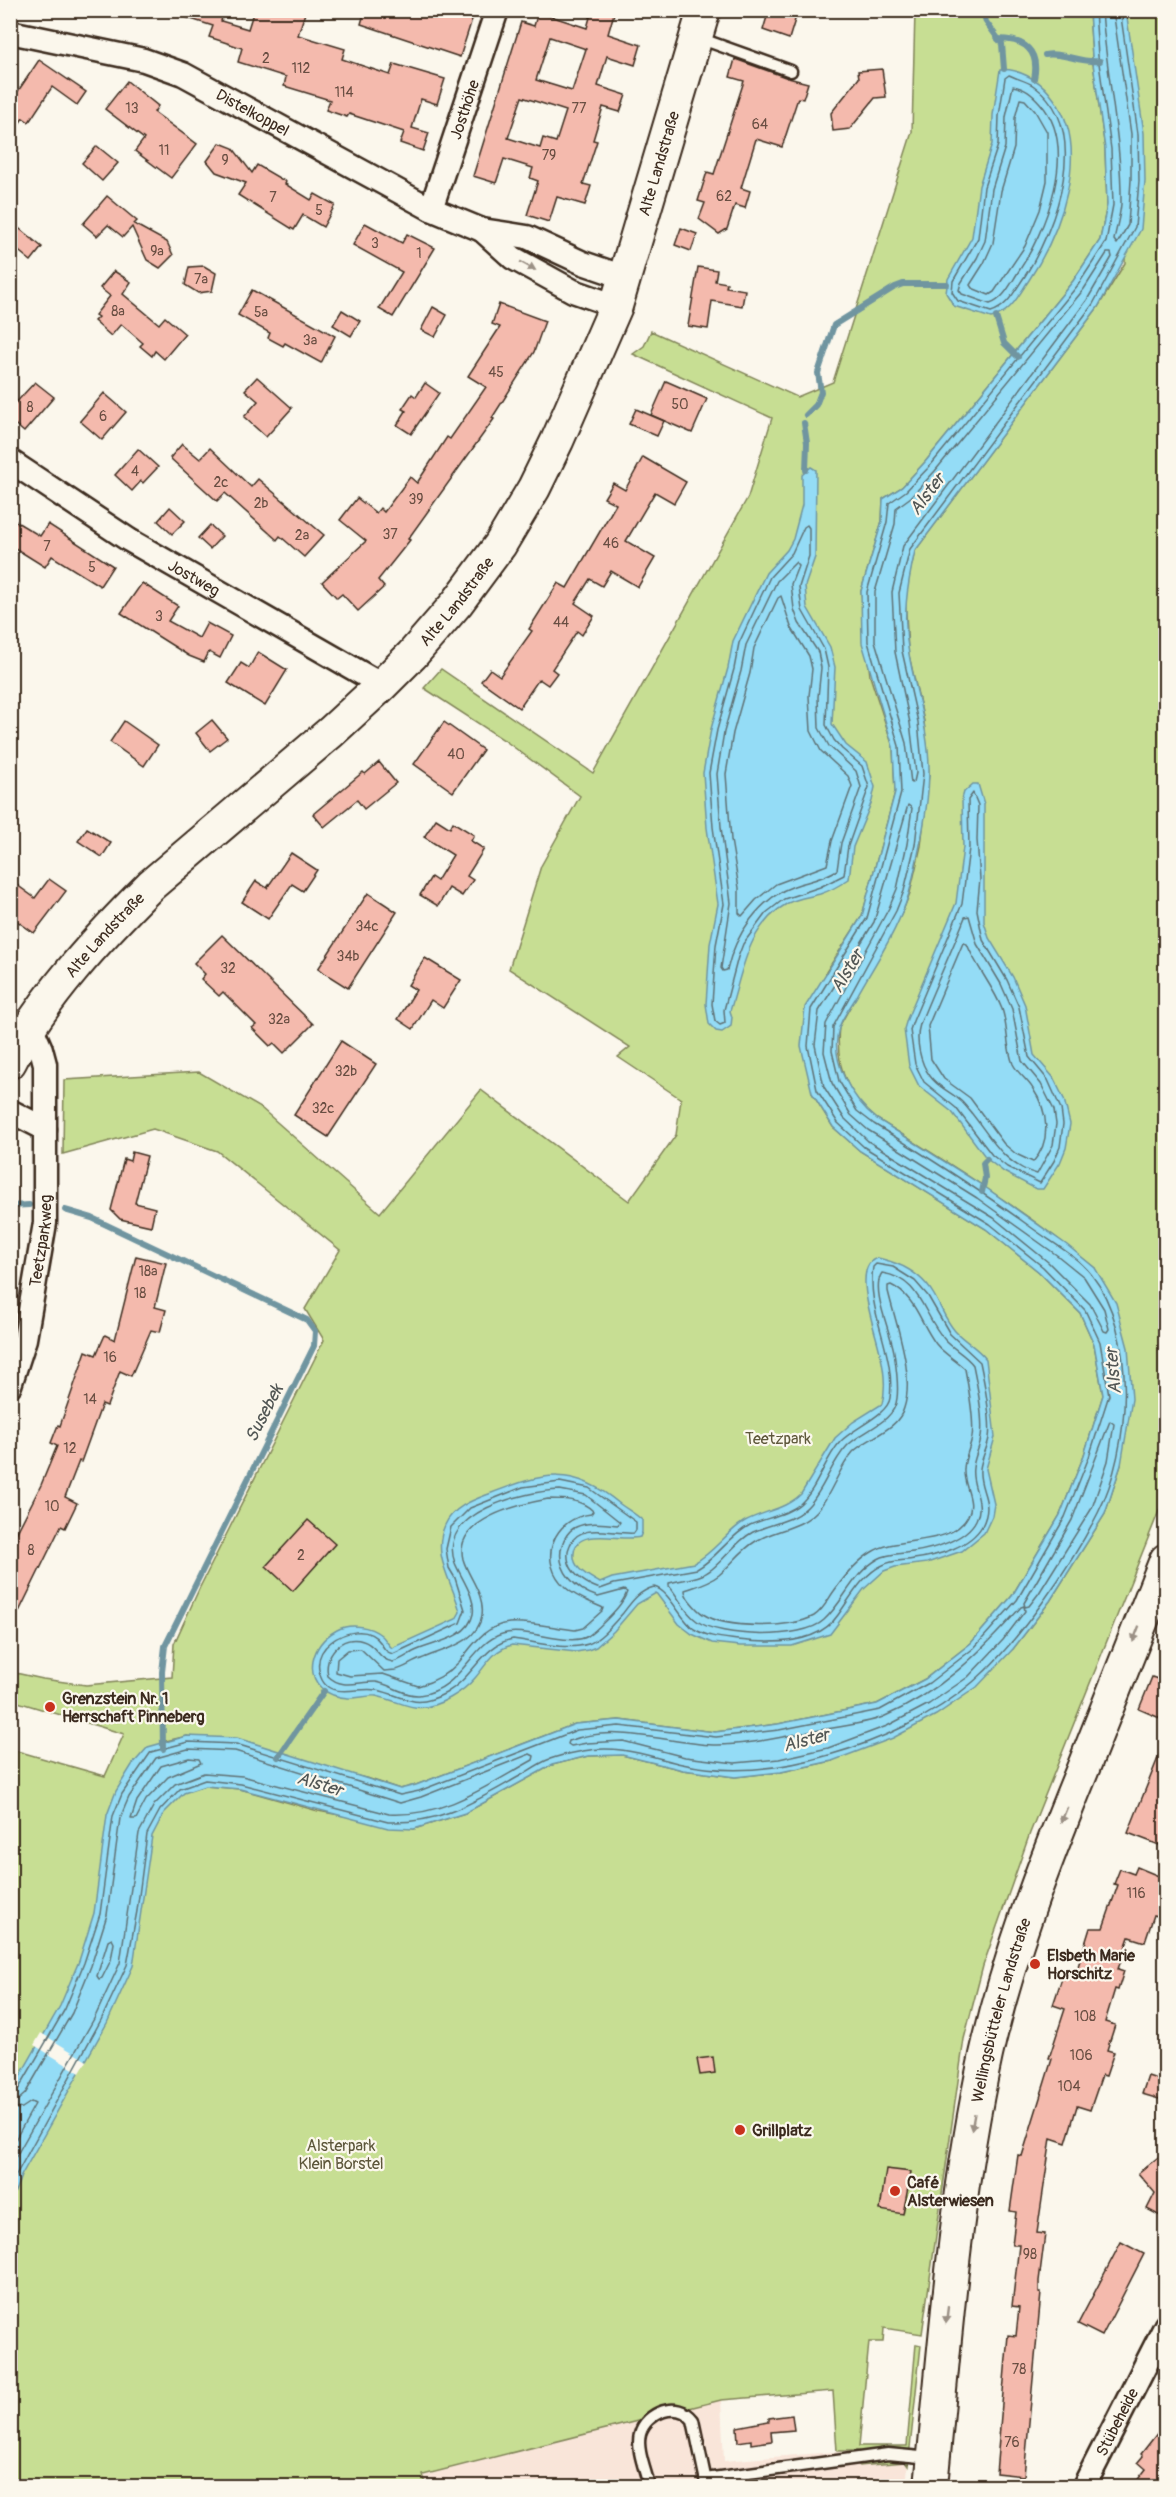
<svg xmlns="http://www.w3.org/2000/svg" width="1176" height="2497" font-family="Pangolin,sans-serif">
<rect width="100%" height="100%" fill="#fbf7ec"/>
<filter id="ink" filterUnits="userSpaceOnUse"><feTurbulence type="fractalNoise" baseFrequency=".0167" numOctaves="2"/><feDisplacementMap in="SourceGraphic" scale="12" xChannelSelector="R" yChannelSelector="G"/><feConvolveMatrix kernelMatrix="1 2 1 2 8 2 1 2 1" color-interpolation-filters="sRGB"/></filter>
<g filter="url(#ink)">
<path fill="#f9e5d9" d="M721 2400 724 2461 857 2450 860 2466 905 2462 908 2466 906 2486H427L422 2476Z"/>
<path fill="#c7de93" stroke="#818458" stroke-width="1.5" d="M915 11H1089L1092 56 1105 149 1107 205 1100 240 1073 281 925 462 902 487 883 499 882 521 861 591 870 676 893 747 895 792 862 916 826 972 812 1093 833 1127 860 1151 986 1229 1039 1272 1080 1313 1094 1344 1103 1395 1084 1455 1060 1515 1012 1596 971 1643 925 1679 877 1704 778 1724 715 1732 619 1720 575 1724 416 1785 400 1789 370 1779 187 1736 162 1742 205 1786 240 1789 318 1811 414 1829 465 1813 552 1765 588 1756 622 1755 683 1770 735 1777 781 1772 832 1761 1013 1649 1050 1601 1105 1514 1121 1465 1095 1268C1027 1212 952 1165 877 1119 847 1096 835 1064 839 1027L902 913 910 893 921 846 929 774 924 721 908 651 905 593 915 551 1098 307 1125 263 1126 11H1165V1496L1030 1833 983 1966 964 2039 922 2334 884 2328 883 2342H869L859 2446H907L916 2344 921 2345 908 2466 905 2462 859 2466 857 2451H837L833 2391 721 2400 423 2475 427 2486H11L10 1749 105 1776 124 1734 11 1700V1672L43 1679 86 1685 172 1677 174 1644 200 1587 324 1340 305 1309 340 1250 217 1151 153 1129 63 1154 64 1080 199 1072 261 1108 380 1213 481 1090 629 1201 676 1135 681 1099 618 1057 630 1047 509 969 541 866 580 796 504 740 424 688 441 669 593 773 748 497 772 418 633 354 644 346 651 331 797 397 833 382 912 132Z"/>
<g fill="#94dcf6" stroke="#7095a0" stroke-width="1.5">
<path d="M1089 11H1126L1144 133 1145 181 1141 229 1098 307 915 551C907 586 902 617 909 654 916 694 930 734 929 774 928 810 920 847 912 882 903 923 877 960 857 996 851 1006 842 1017 839 1028 829 1061 852 1099 877 1119L985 1187 1067 1245 1095 1268 1116 1303 1128 1348 1132 1399 1121 1465 1105 1514 1050 1601 1013 1649 977 1687 936 1715 893 1738 832 1761 781 1772 735 1777 683 1770 622 1755 588 1756 552 1765 465 1813 414 1829 388 1828 240 1789 205 1786 184 1793 164 1813 152 1836 133 1966 107 2023 21 2176 11 2202V2092L60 2006 79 1961 94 1913 107 1815 116 1791 132 1765 148 1747 187 1736 237 1738 400 1789 416 1785 575 1724 619 1720 715 1732 778 1724 877 1704 925 1679 971 1643 1012 1596 1060 1515 1084 1455 1103 1395 1094 1344 1080 1313 1039 1272 986 1229 860 1151 833 1127 812 1093 801 1046 805 1007 862 916 895 792 893 747 862 643 861 591 882 521 883 499 902 487 925 462 1073 281 1100 240 1107 205 1105 149 1092 56Z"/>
<path d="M1000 70C1012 68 1025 74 1035 80 1042 84 1049 92 1054 99 1092 150 1060 233 1029 280 1018 296 1011 313 991 318L954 306 946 293 948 279 972 237 979 186 992 144 993 115Z"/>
<path d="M811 467 816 470 815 557 805 586 807 607 830 647 835 667 832 724 846 745 867 762 875 787 872 801 853 847 849 879C840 885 830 891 820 894 809 897 798 898 788 903 747 926 743 971 730 1011L732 1017 731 1026 722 1032 716 1031 709 1024 706 1004 710 944 718 904 707 828 703 773 711 729 728 668 733 641 766 573 787 550 793 539 802 505V475Z"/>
<path d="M973 784H978L984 804V922L989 938 1013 977 1025 1005 1034 1055 1053 1077 1064 1099 1070 1124 1066 1148 1060 1163 1043 1189H1036L1004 1172 987 1159 952 1112 919 1086 909 1066 904 1029 907 1019 956 903 963 847 962 799 964 792Z"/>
<path d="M878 1258C901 1263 922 1274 934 1295 941 1307 946 1321 955 1331 965 1342 977 1347 986 1359L995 1437 986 1469 994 1504 992 1516 984 1533 962 1551 927 1563 895 1567 884 1571 864 1589 830 1634 792 1646H740L712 1643 692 1634 679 1624 656 1593 637 1604 614 1631 596 1647 588 1650 576 1652 512 1645C493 1650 487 1664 475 1678 469 1685 459 1693 450 1698 414 1717 409 1703 376 1696 367 1695 357 1699 348 1698 327 1697 309 1684 313 1661 316 1646 324 1637 337 1630 350 1623 370 1626 381 1635 386 1639 387 1644 392 1648L456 1619 460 1612C453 1582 431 1556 445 1525 453 1507 473 1500 489 1494 543 1473 573 1464 620 1504 628 1510 636 1514 642 1520V1532L640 1537C621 1542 576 1526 574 1553 572 1569 589 1576 600 1583L612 1578 694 1563C714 1553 726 1532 745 1521 764 1511 786 1509 801 1494L835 1438 853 1422 882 1404C886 1389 884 1369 880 1353 877 1334 849 1264 878 1258Z"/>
</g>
<path fill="#fbf7ec" d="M41 2033 87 2061 80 2073 34 2045Z"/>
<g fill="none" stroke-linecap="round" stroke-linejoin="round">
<g stroke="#5f7174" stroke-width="1.5">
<path d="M1102 10C1106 75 1122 139 1121 204 1120 216 1116 229 1114 240L1117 244 1128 225 1131 180V134L1113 10"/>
<path d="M1009 75C1017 79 1027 81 1034 86 1093 129 1056 228 1025 276 1015 290 1008 307 991 312L958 301 952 292 953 281 978 238 984 187 998 145 999 116 1005 78Z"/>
<path d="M1013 86C1025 88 1032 94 1040 103 1080 147 1046 231 1017 274 1010 285 1003 300 990 304L962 294 959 290 961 283 977 258 985 241 992 189 1005 147 1006 117Z"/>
<path d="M1020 99 1025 100 1035 111 1047 132V181L1040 210 1025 246 994 292 989 295 972 288 970 285 984 263 993 243 1001 191 1014 148 1015 118Z"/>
<path d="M1107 253H1111L1112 257 1087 300 903 546 892 592 895 652 910 723 916 773 914 782 911 783 906 743 875 641V592L895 524 896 508 911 497 935 471 1084 289Z"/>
<path d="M807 525 809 528V556L799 587 802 610 824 649 828 667 826 725 834 740 842 749 862 766 869 787 848 846 844 875 820 887 784 899 766 913 743 944 738 957 724 1010 725 1023 720 1025 715 1021 712 1004 716 945 724 904 713 827 709 773 717 730 734 669 739 643 770 577 792 553 804 527Z"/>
<path d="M796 562 798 566 791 584 794 609 799 623 818 652 821 668 818 697 819 728 829 746 856 771 861 787 841 843 837 870C823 879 809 881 794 886 759 898 735 936 727 970L723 971 721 968 731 903 721 827 717 774 724 732 741 671 746 645 777 581Z"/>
<path d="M781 596 791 627 809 656 812 669 809 696 811 731 821 751 848 776 852 786 832 841 827 865 776 884 756 900 742 916 739 913V888L731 840 726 774 733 733 750 673 754 648 778 598Z"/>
<path d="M973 793 978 805 977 840 980 879 977 910 983 940 1007 980 1019 1007 1029 1057 1048 1080 1061 1109 1063 1124 1060 1147 1054 1161 1040 1183 1007 1167 992 1155 956 1108 924 1082 915 1064 910 1030 913 1021 962 904 969 848 968 800Z"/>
<path d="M908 805 912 808 907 844 897 889 889 908 826 1024 824 1052 832 1083 851 1115 868 1130 977 1198 1058 1256 1084 1277 1104 1309 1109 1329 1107 1332 1104 1331 1090 1304 1048 1262 994 1218 868 1141 844 1118 824 1087 815 1045 819 1011 874 922Z"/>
<path d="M969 916 977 944 1001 984 1012 1009 1022 1061 1041 1084 1054 1110 1056 1124 1053 1145 1037 1174C999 1164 987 1128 962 1102 952 1092 938 1088 930 1076 920 1063 915 1040 920 1024 934 988 951 953 965 917Z"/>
<path d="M963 943 967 944C976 967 993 986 1002 1009 1008 1026 1006 1047 1013 1064 1018 1074 1028 1080 1033 1089 1048 1111 1052 1141 1033 1162L1016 1154 1004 1144 970 1098 944 1079 931 1059 928 1026Z"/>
<path d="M876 1264 893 1267 915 1281 928 1296 950 1334 980 1362C984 1381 992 1419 989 1438 987 1449 981 1459 980 1469 978 1491 995 1501 982 1526 970 1547 937 1556 914 1559 904 1561 893 1560 883 1565 863 1574 851 1597 838 1615 818 1645 770 1644 738 1640 723 1638 707 1637 694 1629 680 1619 669 1590 654 1587 639 1591 632 1601 623 1613 614 1623 600 1640 588 1644 566 1651 535 1642 513 1639 483 1644 473 1678 446 1693 412 1711 408 1696 376 1690 357 1686 324 1703 319 1670 317 1658 322 1649 331 1642 344 1632 368 1625 380 1642 384 1648 385 1652 393 1654L460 1623 465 1610 455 1578 449 1568 446 1549 451 1527 470 1508 523 1487 560 1482 589 1488 636 1522V1530L634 1533C615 1535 579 1521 570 1545 567 1551 567 1556 569 1563 573 1576 588 1585 600 1589L614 1584 697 1569C717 1558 729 1536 750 1525 765 1518 787 1515 800 1504 818 1488 824 1460 840 1442 853 1428 888 1415 890 1398 896 1353 866 1312 873 1267Z"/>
<path d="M882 1273C922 1279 922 1315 945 1340 953 1349 966 1355 973 1365 977 1384 984 1419 981 1437 980 1447 974 1457 973 1468 970 1487 986 1501 976 1520 966 1540 933 1549 913 1552 901 1554 888 1553 878 1559 852 1574 844 1602 824 1620 803 1640 720 1638 697 1621 684 1612 679 1597 669 1586V1583C684 1579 700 1579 712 1569 727 1557 736 1541 753 1532 772 1523 796 1521 810 1504 825 1487 831 1463 847 1446 862 1430 895 1423 897 1398 899 1383 896 1367 894 1352 891 1332 870 1289 882 1273Z"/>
<path d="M891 1285C916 1297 920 1323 936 1344 944 1354 956 1360 965 1369 968 1386 975 1420 972 1437 970 1449 963 1460 964 1472 964 1487 976 1502 968 1516 951 1548 898 1535 872 1552 857 1561 844 1577 834 1591 828 1599 824 1610 814 1616 791 1629 726 1629 703 1614 698 1611 694 1606 690 1601 687 1597 685 1595 685 1590 697 1586 709 1583 719 1575 732 1564 741 1550 756 1541 776 1529 800 1529 817 1511 832 1494 838 1469 853 1452 868 1437 898 1430 904 1408 915 1374 896 1325 888 1291V1286Z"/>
<path d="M1110 1421 1114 1424 1108 1461 1092 1508 1039 1593 1029 1606 1025 1607 1024 1603 1072 1520Z"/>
<path d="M560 1490 586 1495 620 1522 618 1525C604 1524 588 1521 576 1527 569 1530 564 1538 562 1545 555 1570 576 1590 598 1597L624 1590 627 1592C623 1603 614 1612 605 1621 600 1626 594 1632 588 1636 569 1648 525 1626 502 1634 470 1644 462 1690 419 1695 404 1696 390 1684 376 1682 359 1681 342 1690 328 1676 323 1655 341 1634 363 1641 377 1645 378 1660 393 1662 401 1660 406 1656 413 1652 432 1642 468 1640 473 1614 476 1597 461 1578 455 1563 436 1512 525 1491 560 1490Z"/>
<path d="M548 1499C564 1499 581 1499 593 1511L591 1514C553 1518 536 1561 566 1588 577 1598 591 1602 603 1608L602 1611 583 1628 575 1630C555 1628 528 1621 509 1623 484 1626 473 1645 459 1662 448 1674 433 1682 418 1686L383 1674 350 1676 336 1672 337 1659 348 1650 361 1649 384 1671 396 1670C405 1668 412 1662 421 1659 443 1649 478 1644 482 1615 485 1594 468 1577 463 1559 453 1519 521 1504 548 1499Z"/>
<path d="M1024 1606 1025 1611 1003 1640 968 1677 929 1704 887 1726 828 1748 779 1759 735 1763 685 1757 623 1741 587 1743 571 1746 568 1744 569 1741C614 1723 667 1743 713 1745 740 1746 776 1738 803 1733 826 1728 863 1725 883 1717 940 1693 981 1652 1021 1607Z"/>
<path d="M189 1758 199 1759 201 1763 168 1777 146 1800 136 1819H131L137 1801 161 1766Z"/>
<path d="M112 1939 114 1943 111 1960 102 1978 99 1979 97 1976 108 1941Z"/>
<path d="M10 2093 18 2090 65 2009 84 1963 100 1914 113 1816 122 1794 151 1752 188 1742 236 1744 400 1795 419 1791 577 1730 619 1726 716 1737 779 1730 880 1710 929 1683 974 1648 1017 1600 1065 1517 1089 1457 1109 1395 1100 1342 1085 1310 1043 1267 990 1224 864 1147 838 1123 817 1090 808 1046 811 1009 867 918 901 793 899 746 868 642 867 592 887 522 889 503 906 491 930 466 1078 285 1106 242 1113 205 1111 149 1098 56 1095 10"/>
<path d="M10 2101 18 2100 25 2094 72 2013 91 1966 107 1915 120 1818 129 1797 156 1758 188 1749 235 1751 400 1803 421 1797 530 1754 534 1756 533 1760C486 1786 445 1817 389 1814L242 1776 204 1773 175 1784 154 1805 139 1833 120 1963 95 2017 10 2167"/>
<path d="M10 2110 22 2108 31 2102 35 2104 10 2149"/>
<path d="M10 2186 101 2020 127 1965 137 1911 147 1834 160 1810 180 1789 205 1780 241 1784 388 1822C442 1824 475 1801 520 1776 530 1770 539 1763 550 1759 560 1755 572 1753 583 1751 618 1744 648 1756 682 1764 731 1775 782 1769 829 1755 879 1741 934 1716 973 1682 1018 1643 1071 1566 1098 1513 1131 1449 1138 1333 1091 1274 1076 1255 1051 1242 1032 1228 981 1191 928 1157 874 1124L857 1111 839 1081 832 1051 833 1027 896 911 904 891 915 845 923 774 918 722 902 651 899 593 910 549 1093 304 1135 227 1139 181 1138 134 1120 10"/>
</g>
<g stroke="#7095a0" stroke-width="6">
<path d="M983 10 986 22 1002 44 1004 69"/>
<path d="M998 39C1024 39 1040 50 1034 79"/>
<path d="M1045 55C1061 51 1081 64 1100 61"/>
<path d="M996 317 1004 343 1018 357"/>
<path d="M806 415 816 405 821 392 818 373 834 325 895 287 903 284H947"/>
<path d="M804 423 807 443 806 470"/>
<path d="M982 1192 985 1178 983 1163 987 1159"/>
<path d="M10 1206 29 1205"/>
<path d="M65 1210 92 1218 307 1320 315 1331 314 1346 165 1646 162 1672 163 1749"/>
<path d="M278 1757 324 1691"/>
</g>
</g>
<g fill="#f4baad" stroke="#3b2a1e" stroke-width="1.5" fill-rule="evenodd">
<path d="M176 10H224L221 21 248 29 254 10H306L298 35 345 49 342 59 390 75 394 64 445 79 437 104 421 99 412 128 429 133 423 151 400 143 404 132 349 114 347 117 326 110 330 100 284 86 286 77 238 62 242 48 209 37 213 26 175 14Z"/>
<path d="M365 10H475L460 57 361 24Z"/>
<path d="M592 10H615L608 34 641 45 635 65 607 56 598 86 626 95 620 112 603 107 593 140 597 141 583 184 591 186 585 205 557 197 549 222 527 215 538 181 530 178 533 168 504 159 496 183 473 176 521 22 534 26 538 12 587 28ZM550 37 586 49 572 91 536 80ZM522 97 566 111 556 142 543 138 540 148 508 138Z"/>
<path d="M769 10H798L789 39 763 30Z"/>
<path d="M735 59 788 78 808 83 803 99 798 98 782 147 756 139 741 188 750 191 745 208 735 205 727 229 719 234 699 219 705 203 698 201 707 172 714 174 744 81 730 77Z"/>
<path d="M39 60 86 92 77 105 52 87 29 122 23 118 10 137V103Z"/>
<path d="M882 69 886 97 875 98 850 129 833 131 831 113 859 78 858 71Z"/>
<path d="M127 81 158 106 154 112 197 144 171 178 135 151 144 139 105 109Z"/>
<path d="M220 143 233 148 252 173 257 165 286 182 285 184 311 200 315 194 335 205 323 227 303 215 294 230 238 195 246 183 216 172 207 161Z"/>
<path d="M97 146 118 163 102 181 82 163Z"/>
<path d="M107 196 137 221 134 224 167 242 173 255 160 268 147 260 132 227 123 237 108 225 97 236 83 224Z"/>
<path d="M10 221 42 247 31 261 10 244Z"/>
<path d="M365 223 402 243 407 234 435 248 393 317 379 309 402 272 353 245Z"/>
<path d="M681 228 697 234 691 251 675 245Z"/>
<path d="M204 266 216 273 212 291 198 293 185 285 189 267Z"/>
<path d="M698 267 717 270 715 281 727 283 726 287 745 290 742 306 712 301 708 329 688 326Z"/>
<path d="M114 271 131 282 123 294 159 324 165 317 185 334 164 359 155 351 152 356 140 346 143 343 121 324 111 336 94 321 98 317 95 315 110 296 100 288Z"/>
<path d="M252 290 335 336 321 363 285 343 283 346 268 338 270 333 238 315Z"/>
<path d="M499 304 545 321 534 352 492 418 494 419 408 539 410 540 378 580 384 587 358 611 342 594 337 598 322 582 366 541 340 520 357 498 376 513 380 508 384 512 410 477 417 483 447 437 450 439 486 387 468 376 500 327 492 324Z"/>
<path d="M433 307 447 315 435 337 421 330Z"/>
<path d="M342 310 360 321 351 336 333 325Z"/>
<path d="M257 377 292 408 266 437 244 417 258 401 245 390Z"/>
<path d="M666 381 707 399 692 433 651 415Z"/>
<path d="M35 382 54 397 24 432 10 420V409Z"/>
<path d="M425 383 439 393 411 434 397 425 406 411 402 409 412 394 416 397Z"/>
<path d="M104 393 126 412 102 440 80 421Z"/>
<path d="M636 409 664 421 657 436 629 424Z"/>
<path d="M182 444 200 459 210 448 251 487 258 479 324 535 304 557 280 536 277 540 225 493 217 501 170 458Z"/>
<path d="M138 449 158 467 143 483 141 481 132 491 115 475Z"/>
<path d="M643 457 686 482 674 503 655 492 626 541 655 558 638 587 611 571 602 586 590 579 575 603 594 616 582 635 577 631 552 669 557 673 548 685 539 679 519 708 481 681 490 669 500 676 532 631 529 629 558 583 567 588 616 504 604 498 613 483 625 490Z"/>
<path d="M170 507 185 521 172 534 158 521Z"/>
<path d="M10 518 40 536 48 524 113 566 100 586 52 556 45 567 10 545Z"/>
<path d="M210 525 222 536 210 549 198 538Z"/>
<path d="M142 583 178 606 168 621 199 638 207 623 231 636 220 658 209 652 204 662 189 656 121 613Z"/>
<path d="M258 652 287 670 265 706 228 683 241 663 249 668Z"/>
<path d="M212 720 227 738 210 751 196 733Z"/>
<path d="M124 721 158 745 144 766 110 742Z"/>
<path d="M444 722 483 750 453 792 414 764Z"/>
<path d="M379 762 396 783 364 809 357 800 324 827 313 814 363 772 365 774Z"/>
<path d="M436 819 450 828 453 822 474 835 471 841 484 849 467 876 473 880 462 896 449 888 438 906 420 895 431 877 437 881 453 855 424 837Z"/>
<path d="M87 828 111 843 102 857 78 841Z"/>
<path d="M291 853 317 870 303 891 292 884 268 919 242 902 256 881 267 888Z"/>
<path d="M49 879 66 891 34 933 10 916V880L35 898Z"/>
<path d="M368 893 397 912 348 988 318 969Z"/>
<path d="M222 935 313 1024 284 1053 274 1043 270 1046 252 1028 256 1025 223 992 219 996 201 979 205 974 194 963Z"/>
<path d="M425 958 461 980 443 1008 431 1000 413 1029 398 1019 416 990 408 985Z"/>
<path d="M341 1041 376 1064 328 1137 294 1115Z"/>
<path d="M132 1152 147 1156 135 1203 155 1208 151 1226 120 1219 111 1210 124 1159 130 1161Z"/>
<path d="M136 1256 166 1263 155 1307 166 1310 160 1332 151 1330 131 1376 120 1371 107 1406 102 1404 81 1462 79 1461 65 1497 77 1503 65 1528 61 1526 10 1630V1555L19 1538 15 1536 41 1485 57 1446 51 1443 58 1425 60 1426 86 1351 96 1355 105 1335 115 1340Z"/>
<path d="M308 1520 335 1544 293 1591 266 1566Z"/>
<path d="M1152 1677 1166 1682V1710L1162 1719 1139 1709Z"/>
<path d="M1166 1738V1838L1162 1846 1128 1833Z"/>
<path d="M1137 1867 1166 1879V1906L1161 1917 1154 1915 1145 1942 1129 1937 1118 1969 1124 1971 1118 1990 1115 1989 1105 2022 1115 2025 1107 2050 1114 2052 1106 2076 1102 2075 1090 2110 1077 2106 1066 2143 1051 2138 1037 2233 1045 2234 1039 2281V2293H1041L1024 2476 996 2473 1008 2335 1016 2336 1019 2307 1012 2306 1019 2245H1012L1016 2212 1010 2211 1018 2155 1022 2156 1052 2059 1049 2058 1065 2009 1053 2005 1065 1969 1076 1973 1090 1928H1103L1118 1885 1114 1884 1120 1869 1134 1874Z"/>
<path d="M713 2057 715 2073 700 2075 697 2059Z"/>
<path d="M1148 2076 1166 2082V2101L1142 2094Z"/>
<path d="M1166 2151V2219L1147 2209 1155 2193 1138 2173Z"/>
<path d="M886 2169 911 2172 903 2214 880 2210Z"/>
<path d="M1121 2242 1144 2254 1102 2336 1078 2324Z"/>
<path d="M792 2415 794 2430 771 2432 772 2441 751 2444V2440L738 2442 737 2427 769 2421V2418Z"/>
<path d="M1166 2422V2479L1160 2487H1132L1146 2469 1138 2462 1143 2456 1141 2454Z"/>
</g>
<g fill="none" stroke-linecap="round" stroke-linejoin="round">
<g stroke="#3b2a1e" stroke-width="15">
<g id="service">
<path d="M699 38 791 71"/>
<path d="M705 2479 888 2454 931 2458"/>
<path d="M649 2486C646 2471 636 2450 640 2434 646 2412 678 2400 693 2420L707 2486"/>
</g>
</g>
<g stroke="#3b2a1e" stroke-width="27">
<g id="minor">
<path id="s1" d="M10 32 144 60 183 74 431 209 482 230 527 237 583 263 624 277"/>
<path id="s2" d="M431 209 497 10"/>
<path d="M482 230 513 258 573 291 616 306"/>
<path id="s3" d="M10 461 129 540 382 685"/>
<path d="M10 1111 45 1129"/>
<path id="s4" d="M10 1385 25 1339 45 1223V1064L41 1049 31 1026"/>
<path id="s5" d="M1084 2486 1166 2325"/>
</g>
</g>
<g stroke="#3b2a1e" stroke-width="36">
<g id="secondary">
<path id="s6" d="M10 1062C40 1000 102 934 151 885L331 732 382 685 412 655 457 603 500 545 534 488 557 441 616 306 704 10"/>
<path id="s7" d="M931 2486C945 2342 955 2197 986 2055 1008 1957 1044 1864 1082 1771 1110 1701 1138 1630 1166 1560"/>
</g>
</g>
<use href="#service" stroke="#fbf7ec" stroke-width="10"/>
<use href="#minor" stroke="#fbf7ec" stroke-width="22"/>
<use href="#secondary" stroke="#fbf7ec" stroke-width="32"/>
</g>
<defs><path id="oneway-solid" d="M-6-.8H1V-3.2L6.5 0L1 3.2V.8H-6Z" transform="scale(1.5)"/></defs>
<g fill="#9b9085">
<use href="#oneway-solid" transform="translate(528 266) rotate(29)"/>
<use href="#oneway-solid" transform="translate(1136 1634) rotate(111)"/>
<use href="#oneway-solid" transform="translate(1064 1815) rotate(112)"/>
<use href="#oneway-solid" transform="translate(973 2122) rotate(100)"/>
<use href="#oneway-solid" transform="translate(947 2315) rotate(97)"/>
</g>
</g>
<g fill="#c8321e" stroke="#fbf7ec" stroke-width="2">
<circle cx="50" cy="1707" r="6"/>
<circle cx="1035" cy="1964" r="6"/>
<circle cx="740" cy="2130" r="6"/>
<circle cx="895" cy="2191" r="6"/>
</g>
<g text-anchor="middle" stroke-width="4.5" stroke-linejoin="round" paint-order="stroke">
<g font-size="14" fill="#694e42">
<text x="266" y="63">2</text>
<text x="301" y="73">112</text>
<text x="344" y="97">114</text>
<text x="132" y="113">13</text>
<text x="579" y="113">77</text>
<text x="760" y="129">64</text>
<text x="164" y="155">11</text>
<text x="549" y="160">79</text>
<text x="225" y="165">9</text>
<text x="724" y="201">62</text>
<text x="273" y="202">7</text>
<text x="319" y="215">5</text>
<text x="375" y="248">3</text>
<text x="157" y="256">9a</text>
<text x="419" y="258">1</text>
<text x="201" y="284">7a</text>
<text x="118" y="316">8a</text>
<text x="261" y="317">5a</text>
<text x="310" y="345">3a</text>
<text x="496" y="377">45</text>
<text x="680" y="409">50</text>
<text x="30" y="412">8</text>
<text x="103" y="421">6</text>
<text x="135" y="476">4</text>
<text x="221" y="487">2c</text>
<text x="416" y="504">39</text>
<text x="261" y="508">2b</text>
<text x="390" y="539">37</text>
<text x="302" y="540">2a</text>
<text x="611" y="548">46</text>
<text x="47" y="551">7</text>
<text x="92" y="572">5</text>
<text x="159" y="621">3</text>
<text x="561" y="627">44</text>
<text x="456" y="759">40</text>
<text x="367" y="931">34c</text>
<text x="348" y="961">34b</text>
<text x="228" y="973">32</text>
<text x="279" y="1024">32a</text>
<text x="346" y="1076">32b</text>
<text x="323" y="1113">32c</text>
<text x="148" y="1276">18a</text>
<text x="140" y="1298">18</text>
<text x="110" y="1362">16</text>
<text x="90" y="1404">14</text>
<text x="70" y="1453">12</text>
<text x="52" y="1511">10</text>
<text x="31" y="1555">8</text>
<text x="301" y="1560">2</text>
<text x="1136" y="1898">116</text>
<text x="1085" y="2021">108</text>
<text x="1081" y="2060">106</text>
<text x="1069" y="2091">104</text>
<text x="1030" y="2259">98</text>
<text x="1019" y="2374">78</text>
<text x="1012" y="2447">76</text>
</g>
<g font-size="16" fill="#3b2a1e" stroke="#fbf7ec">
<text dy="6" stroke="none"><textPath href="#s2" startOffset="105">Josthöhe</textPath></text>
<text dy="6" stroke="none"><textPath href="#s1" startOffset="258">Distelkoppel</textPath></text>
<text dy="6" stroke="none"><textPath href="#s6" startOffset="1131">Alte Landstraße</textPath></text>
<text dy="6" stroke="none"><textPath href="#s3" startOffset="218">Jostweg</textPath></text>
<text dy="6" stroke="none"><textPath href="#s6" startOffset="645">Alte Landstraße</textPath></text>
<text dy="6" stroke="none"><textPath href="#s6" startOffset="159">Alte Landstraße</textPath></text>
<text dy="6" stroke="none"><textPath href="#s4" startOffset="148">Teetzparkweg</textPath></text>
<text dy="6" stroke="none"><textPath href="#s7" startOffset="482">Wellingsbütteler Landstraße</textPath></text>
<text dy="6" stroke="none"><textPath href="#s5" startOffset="72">Stübeheide</textPath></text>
</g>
<g font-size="16" fill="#5e573b" stroke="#fbf7ec">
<text x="778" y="1444">Teetzpark</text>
<text x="341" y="2151">Alsterpark<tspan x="341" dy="18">Klein Borstel</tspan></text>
</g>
<g font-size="16" font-weight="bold" fill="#3b2a1e" stroke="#fbf7ec" text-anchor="start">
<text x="62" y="1704">Grenzstein Nr. 1<tspan x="62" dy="18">Herrschaft Pinneberg</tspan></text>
<text x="1047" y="1961">Elsbeth Marie<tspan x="1047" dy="18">Horschitz</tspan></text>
<text x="752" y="2136">Grillplatz</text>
<text x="907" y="2188">Café<tspan x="907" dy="18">Alsterwiesen</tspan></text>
</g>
<g font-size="18" font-style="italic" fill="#515654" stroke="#fbf7ec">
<text transform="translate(927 494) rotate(-53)" y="6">Alster</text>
<text transform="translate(847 971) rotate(-59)" y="6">Alster</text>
<text transform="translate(1113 1371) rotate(-95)" y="6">Alster</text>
<text transform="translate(264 1413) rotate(-63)" y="6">Susebek</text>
<text transform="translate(806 1740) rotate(-15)" y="6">Alster</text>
<text transform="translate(320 1784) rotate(17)" y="6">Alster</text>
</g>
</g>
<rect width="1176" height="2497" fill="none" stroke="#fbf7ec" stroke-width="36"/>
<rect x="18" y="18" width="1140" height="2461" fill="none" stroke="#3b2a1e" stroke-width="2" filter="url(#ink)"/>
</svg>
